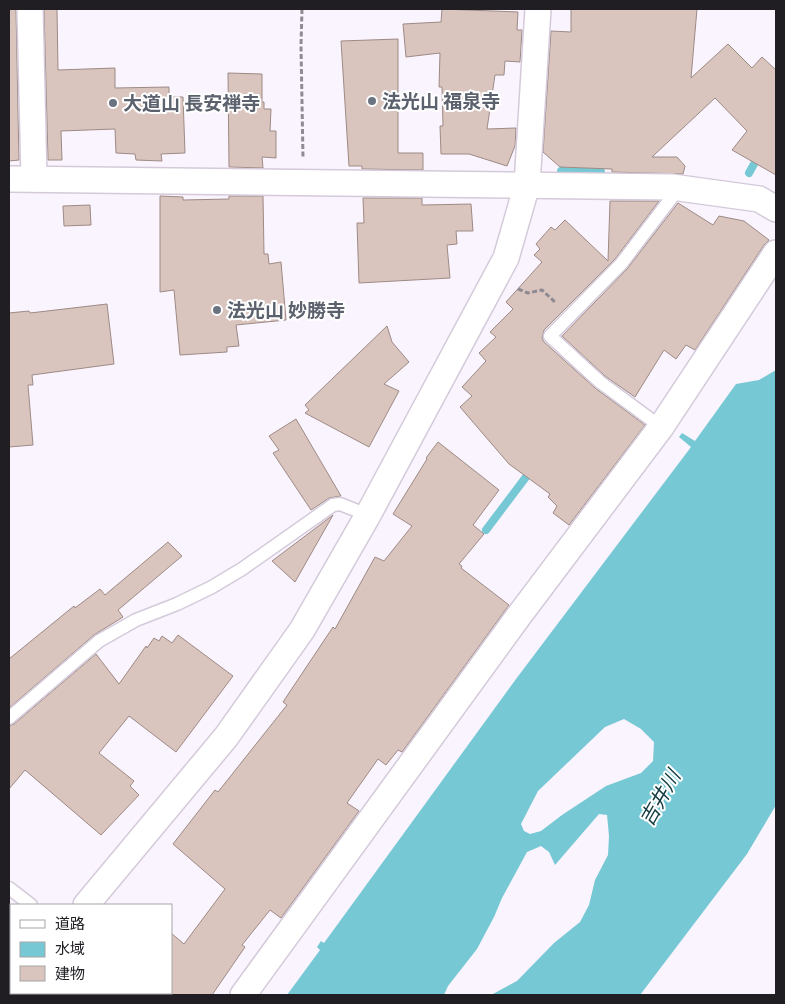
<svg xmlns="http://www.w3.org/2000/svg" width="785" height="1004" font-family="'Titillium Web','Noto Sans JP',sans-serif">
<rect width="100%" height="100%" fill="#faf4fe"/>
<path fill="#76c8d4" fill-rule="evenodd" d="M776 370V805L747 854 640 995H491L517 981 554 943 580 922 589 905 595 880 608 855 609 836 607 815 599 814 555 865 549 852 541 846 527 852 502 898 494 917 477 949 448 986 444 995H287L320 950 317 947 321 941 324 943 516 679 691 447 679 437 682 433 695 441 736 384 759 380ZM624 719 641 729 654 742 653 761 641 773 606 786 562 815 541 831 530 834 524 831 521 824 538 791 605 727Z"/>
<g fill="none" stroke-linecap="round" stroke-linejoin="round">
<g stroke="#76c8d4" stroke-width="8">
<path d="M561 171 601 172"/>
<path d="M749 173 759 155"/>
<path d="M486 530 532 469"/>
</g>
</g>
<g fill="#d9c4be" stroke="#9e8a85">
<path d="M9 9H16L19 160 9 161Z"/>
<path d="M44 9H57L58 70 115 68V88L169 87V97H183L185 153 161 154 162 161 136 160 135 154 116 153 115 129 61 131 62 160H48Z"/>
<path d="M442 9 518 12 517 30H522L520 62 505 61 504 75H495L487 129 516 128 515 146 507 166 469 154H441L440 126H443L442 87H439L440 53 406 57 403 24 441 22Z"/>
<path d="M571 9H697L691 78 728 44 752 68 762 57 776 70V175L732 150 747 131 715 98 652 157H677L685 166 683 174 612 172V169L560 167 543 152 551 31 571 32Z"/>
<path d="M398 39V153H423V170L362 169V166H349L341 41Z"/>
<path d="M228 73 262 74V102H264V109H271L270 131H276V158L262 157 263 168 229 167Z"/>
<path d="M160 196 183 197V200L229 199V196H263L264 254H268L269 264 281 262 286 320 236 325 239 346 227 347V352L180 355 174 290 160 292Z"/>
<path d="M363 198H422V205L471 204 473 231H456L457 244 447 245 450 278 359 283 357 223H364Z"/>
<path d="M610 201H659L615 259 544 330 542 338 544 342 595 388 645 425 569 525 553 513 557 506 548 497 550 494 509 464 460 407 472 396 462 387 486 361 479 353 496 337 490 332 513 309 506 302 542 262 534 255 540 249 536 244 551 227 555 230 565 220 608 261Z"/>
<path d="M678 203 713 225 719 216 744 221 769 240 764 245 695 350 686 345 676 359 664 350 635 397 605 376 562 336 627 269Z"/>
<path d="M90 205 91 225 64 226 63 206Z"/>
<path d="M107 304 114 364 32 375 33 385H28L33 445 9 447V313L29 311 30 313Z"/>
<path d="M387 326 392 342 409 362 384 384 399 391 369 447 305 413 309 410 305 405Z"/>
<path d="M296 419 341 496 329 498 311 510 273 453 279 450 269 436Z"/>
<path d="M438 442 499 490 473 525 484 534 459 564 462 566 461 568 509 605 402 752 398 750 386 765 378 759 347 803 359 811 281 918 270 910 242 945 245 947 212 995H171V933L184 944 225 889 173 844 215 790 218 792 287 705 283 702 333 627 335 629 375 557 384 561 412 526 393 514 427 459 426 458Z"/>
<path d="M333 515 295 582 272 561Z"/>
<path d="M168 542 182 556 118 610 123 617 94 635 9 708V659L74 606 75 608 100 589 105 595Z"/>
<path d="M178 635 233 676 176 752 129 716 99 753 134 781 130 786 139 795 101 835 25 770 9 789V726L14 724 96 654 119 684 146 646 147 648 154 638 159 641 162 636 172 643Z"/>
</g>
<g fill="none" stroke-linecap="round" stroke-linejoin="round">
<g stroke="#d4cada" stroke-width="15">
<g id="service">
<path d="M661 427 600 382 550 336 621 264 679 188"/>
<path d="M9 718 99 641 136 620 177 604 212 587 242 569 333 505 340 504 368 515"/>
<path d="M9 888 31 905"/>
</g>
</g>
<g stroke="#d4cada" stroke-width="28">
<g id="minor">
<path d="M30 9 34 179"/>
<path d="M9 179 672 187 759 199 776 209"/>
<path d="M86 905 226 737 302 630 368 515 506 258 527 185 538 9"/>
<path d="M9 995 12 993"/>
<path d="M243 995 518 617 661 427 776 253"/>
</g>
</g>
<g stroke="#908b93" stroke-width="3" stroke-dasharray="5 2.5" stroke-linecap="butt">
<path d="M302 9 301 45 303 158"/>
<path d="M518 289 528 293 542 290 556 303"/>
</g>
<use href="#service" stroke="#fff" stroke-width="12"/>
<use href="#minor" stroke="#fff" stroke-width="25"/>
</g>
<g fill="#6b7280" stroke="#fff" stroke-width="2">
<circle cx="372" cy="101" r="5"/>
<circle cx="113" cy="103" r="5"/>
<circle cx="217" cy="310" r="5"/>
</g>
<g text-anchor="middle" stroke-width="4" stroke-linejoin="round" paint-order="stroke">
<g font-size="19" font-weight="bold" fill="#5b616d" stroke="#fff" text-anchor="start">
<text x="382" y="108">法光山 福泉寺</text>
<text x="123" y="110">大道山 長安禅寺</text>
<text x="227" y="317">法光山 妙勝寺</text>
</g>
<g font-size="20" font-style="italic" fill="#133a40" stroke="#fff">
<text transform="translate(660 798) rotate(-60)" y="7">吉井川</text>
</g>
</g>
<rect width="785" height="1004" fill="none" stroke="#201d23" stroke-width="20"/>
<rect x="10" y="904" width="162" height="90" fill="#ffffff" stroke="#a6a5a7"/>
<rect x="20" y="920" width="25" height="8" fill="#ffffff" stroke="#a6a5a7"/>
<text x="55" y="929" font-size="15" fill="#201d23">道路</text>
<rect x="20" y="942" width="25" height="15" fill="#76c8d4" stroke="#a6a5a7"/>
<text x="55" y="954" font-size="15" fill="#201d23">水域</text>
<rect x="20" y="966" width="25" height="15" fill="#d9c4be" stroke="#a6a5a7"/>
<text x="55" y="979" font-size="15" fill="#201d23">建物</text>
</svg>
